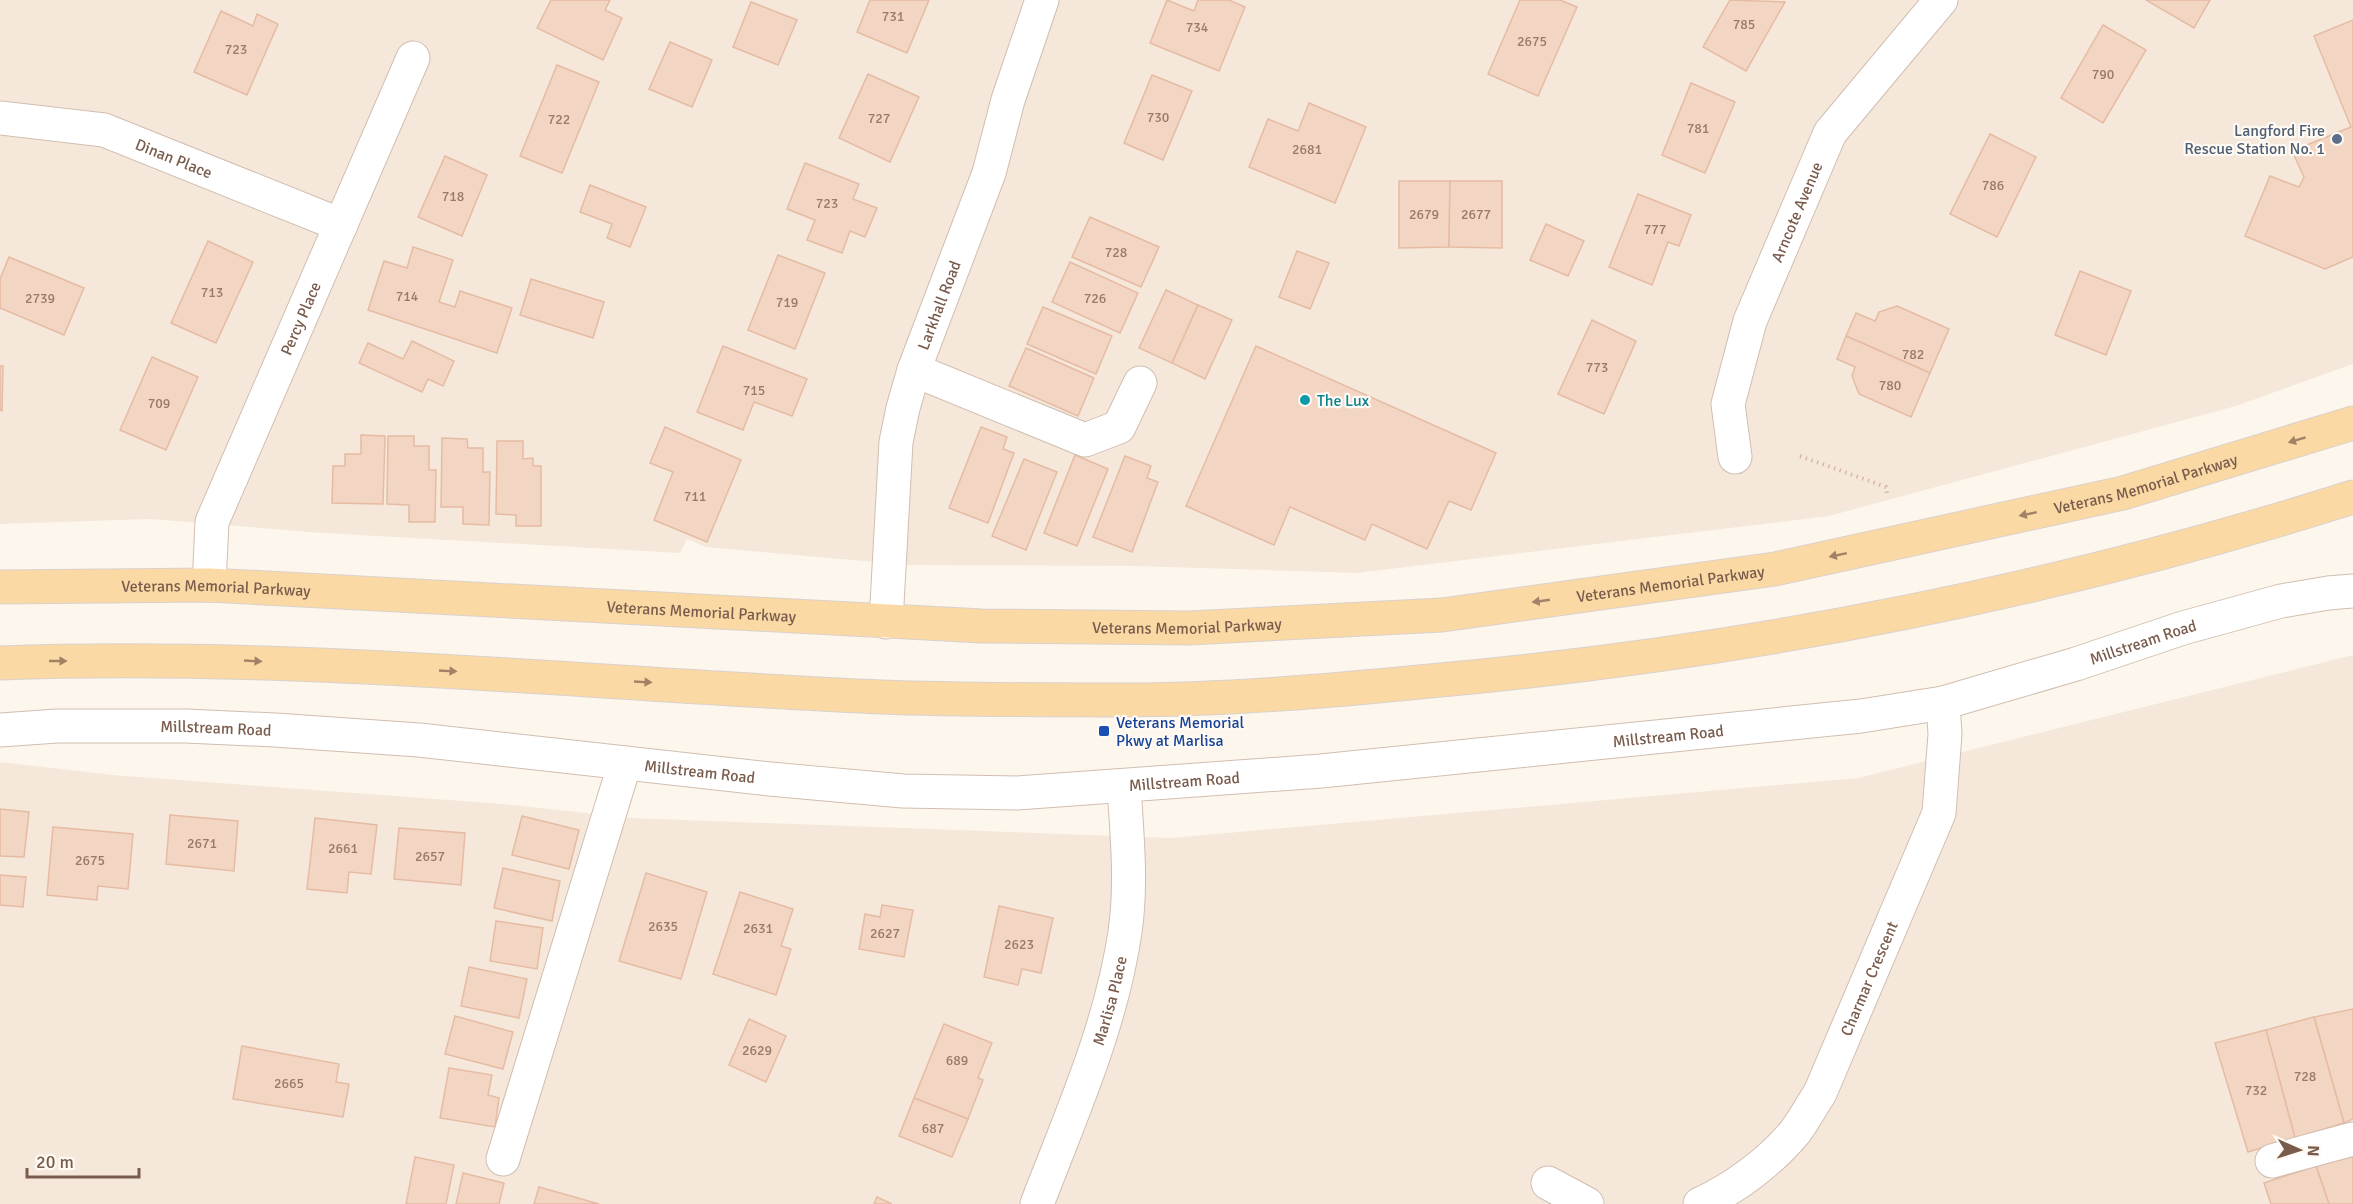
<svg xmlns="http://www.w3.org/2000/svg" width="2353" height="1204" font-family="Signika,sans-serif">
<rect width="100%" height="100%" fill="#fdf6ec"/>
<g fill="#f5e8da">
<path d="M0 0H2353V364L2236 406 1829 516 1357 573 1136 566 908 565 706 547 687 539 680 553 323 533 150 519 0 524Z"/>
<path d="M2353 655V1204H0V762L113 775 503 804 631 818 1170 838 1858 778Z"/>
</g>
<g fill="#f3d5c3" stroke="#e6bba3" stroke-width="1.5">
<path d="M551 0H610L605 10 622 18 603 60 537 28Z"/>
<path d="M870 0H929L907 53 857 32Z"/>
<path d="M1167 0 1194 11 1198 0H1229L1245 7 1219 71 1150 43Z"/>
<path d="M1520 0H1560L1577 7 1538 96 1488 74Z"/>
<path d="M1730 0 1785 2 1746 71 1703 47Z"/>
<path d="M2146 0H2210L2194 28Z"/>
<path d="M751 2 797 20 778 65 733 47Z"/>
<path d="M221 11 253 26 257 14 278 24 247 95 194 72Z"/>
<path d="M2353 20V257L2325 269 2245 236 2270 176 2299 187 2304 177 2292 151 2351 127 2314 36Z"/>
<path d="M2103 25 2146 50 2103 123 2061 98Z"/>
<path d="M670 42 712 60 692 107 649 89Z"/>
<path d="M557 65 599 82 562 173 520 156Z"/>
<path d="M868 74 919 97 890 162 839 138Z"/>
<path d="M1152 75 1192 91 1163 160 1124 143Z"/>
<path d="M1691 83 1735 102 1705 173 1662 155Z"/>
<path d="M1309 103 1366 127 1335 203 1249 167 1268 119 1298 131Z"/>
<path d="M1990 134 2036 157 1997 237 1950 214Z"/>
<path d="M445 156 487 175 462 236 418 217Z"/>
<path d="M805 163 859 184 853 199 877 208 865 237 850 231 842 253 807 240 815 220 787 209Z"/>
<path d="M1399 181H1450L1449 247 1399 248Z"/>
<path d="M1450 181H1502V248L1449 247Z"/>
<path d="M590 185 646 207 630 247 607 238 612 224 580 212Z"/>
<path d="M1638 194 1691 215 1679 246 1668 242 1652 285 1609 267Z"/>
<path d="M1090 217 1159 247 1141 287 1072 257Z"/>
<path d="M1546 224 1584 241 1568 276 1530 260Z"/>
<path d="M208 241 253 262 216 343 171 323Z"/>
<path d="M413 247 453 260 439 302 455 307 460 291 512 308 497 353 368 310 384 261 407 268Z"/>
<path d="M1297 251 1329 263 1310 309 1279 297Z"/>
<path d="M778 255 825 273 795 349 748 330Z"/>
<path d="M9 257 84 288 64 335 0 308V279Z"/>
<path d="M1070 262 1138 293 1120 333 1052 302Z"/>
<path d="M2080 271 2131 291 2106 355 2055 335Z"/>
<path d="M531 279 604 302 593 338 520 315Z"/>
<path d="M1166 290 1198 305 1172 363 1139 348Z"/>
<path d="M1198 305 1232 320 1205 379 1172 363Z"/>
<path d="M1897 306 1949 329 1930 373 1846 336 1856 313 1875 321 1879 312Z"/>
<path d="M1043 307 1112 336 1096 374 1027 344Z"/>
<path d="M1592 320 1636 341 1604 414 1558 394Z"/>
<path d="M1846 336 1930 373 1911 417 1859 394 1852 376 1855 367 1837 359Z"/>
<path d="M412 341 454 361 443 386 428 379 422 392 359 363 368 343 403 359Z"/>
<path d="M723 346 807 379 792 416 754 402 743 430 697 412Z"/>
<path d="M1256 346 1496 453 1471 510 1449 501 1427 549 1372 524 1365 540 1290 507 1274 545 1186 506Z"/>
<path d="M1026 348 1094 378 1078 416 1009 386Z"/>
<path d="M152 357 198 377 166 450 120 430Z"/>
<path d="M0 366H3L2 411 0 410Z"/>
<path d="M665 427 741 460 707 542 654 520 673 472 650 463Z"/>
<path d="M981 427 1007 437 1003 449 1014 453 988 523 949 508Z"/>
<path d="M361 435 385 436 383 504 332 503 333 466H345V454H361Z"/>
<path d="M388 436H414V446H429V470H436L435 522H409V505L387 504Z"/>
<path d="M442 438 467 439 468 448H483V472H490L489 525 463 524V507H441Z"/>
<path d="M497 441H523V459L533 458V466H541V526H516V515L496 514Z"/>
<path d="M1075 455 1108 469 1077 546 1044 533Z"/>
<path d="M1125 456 1151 466 1147 478 1158 482 1132 552 1093 537Z"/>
<path d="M1024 459 1057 472 1026 550 992 536Z"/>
<path d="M0 809 29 812 24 857 0 856Z"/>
<path d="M170 815 238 821 234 871 166 864Z"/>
<path d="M522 816 579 830 569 869 512 855Z"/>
<path d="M315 818 377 825 371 874 349 872 347 893 307 889Z"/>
<path d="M53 827 133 834 128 889 98 886 97 900 47 895Z"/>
<path d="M399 828 465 833 461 885 394 879Z"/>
<path d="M503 868 560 881 552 921 494 908Z"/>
<path d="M646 873 707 892 681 979 619 961Z"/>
<path d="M0 875 26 877 23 907 0 905Z"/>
<path d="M740 892 793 909 781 946 791 949 776 995 713 974Z"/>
<path d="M882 905 913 910 904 957 859 949 865 914 880 917Z"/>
<path d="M999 906 1053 918 1041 973 1022 969 1018 985 984 977Z"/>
<path d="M496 921 543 928 537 969 490 961Z"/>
<path d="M469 967 527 979 519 1018 461 1006Z"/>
<path d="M2353 1009V1119L2344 1123 2314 1017Z"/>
<path d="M455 1016 513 1032 503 1069 445 1054Z"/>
<path d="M2314 1017 2344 1123 2295 1138 2266 1030Z"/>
<path d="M749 1019 786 1036 766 1082 729 1065Z"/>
<path d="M944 1024 992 1043 978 1078 983 1080 968 1119 914 1098Z"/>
<path d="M2266 1030 2295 1138 2248 1152 2215 1043Z"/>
<path d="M242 1046 339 1064 336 1082 349 1084 343 1117 233 1099Z"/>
<path d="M449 1068 492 1075 488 1095 499 1098 495 1127 440 1118Z"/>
<path d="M914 1098 968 1119 952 1157 899 1136Z"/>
<path d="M2353 1155V1204H2329L2316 1166Z"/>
<path d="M415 1157 454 1165 446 1204H406Z"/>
<path d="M2316 1166 2329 1204H2271L2264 1183Z"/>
<path d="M463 1173 504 1183 499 1204H456Z"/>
<path d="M539 1187 599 1204H534Z"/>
<path d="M877 1197 892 1204H874Z"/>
</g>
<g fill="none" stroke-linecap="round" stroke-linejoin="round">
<g stroke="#d1beb0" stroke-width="35">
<g id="minor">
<path id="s1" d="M0 118 104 130 341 225"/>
<path d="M914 370 1085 440 1119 427 1140 383"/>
<path id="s2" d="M1735 457 1728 404 1750 321 1830 133 1941 0"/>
<path id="s3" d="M209 585 212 522 413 58"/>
<path id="s4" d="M886 622 896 442 903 408 914 370 989 173 1008 100 1042 0"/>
<path id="s5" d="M0 730 57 726H186L275 730 419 740 770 779 903 791 1017 793 1321 771 1861 716 1943 703 2076 664 2183 628 2281 601 2328 593 2353 591"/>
<path d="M503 1159 625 763"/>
<path d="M2272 1161 2353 1139"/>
<path d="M1548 1183 1587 1204"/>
<path id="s6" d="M1037 1204C1071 1115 1111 1027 1125 932 1132 884 1127 835 1124 787"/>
<path id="s7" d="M1700 1204C1734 1189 1771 1161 1795 1132 1804 1120 1812 1105 1820 1093L1939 813 1945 734 1943 703"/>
</g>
</g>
<g stroke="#dad1cd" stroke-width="35">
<g id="major">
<path id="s8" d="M0 587 209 585 982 626 1189 628 1442 615 1775 569 2123 493 2353 423"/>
<path d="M0 663C295 652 588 684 882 697 961 700 1041 700 1121 700 1224 700 1328 691 1430 681 1744 653 2053 592 2353 497"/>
</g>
</g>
<path stroke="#d9b8a5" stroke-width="4" stroke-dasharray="1.5 4.5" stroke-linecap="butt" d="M1800 456 1886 487 1887 494"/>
<use href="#minor" stroke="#fff" stroke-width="33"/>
<use href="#major" stroke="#fbd9a5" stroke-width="33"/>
</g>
<defs><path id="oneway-solid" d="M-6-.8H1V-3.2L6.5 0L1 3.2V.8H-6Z" transform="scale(1.5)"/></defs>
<g fill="#a18267">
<use href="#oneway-solid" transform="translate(2297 440) rotate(163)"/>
<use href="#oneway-solid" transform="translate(2028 514) rotate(168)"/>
<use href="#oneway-solid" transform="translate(1838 555) rotate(168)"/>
<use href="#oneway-solid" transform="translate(1541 601) rotate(172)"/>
<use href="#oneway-solid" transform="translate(58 661)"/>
<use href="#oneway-solid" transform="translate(253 661) rotate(3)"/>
<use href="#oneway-solid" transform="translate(448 671) rotate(3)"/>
<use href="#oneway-solid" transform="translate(643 682) rotate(3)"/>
</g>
<circle fill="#5c6f8a" stroke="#fffaf3" stroke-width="2" cx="2337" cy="139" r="6"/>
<circle fill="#0f9aa8" stroke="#fffaf3" stroke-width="2" cx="1305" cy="400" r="6"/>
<rect fill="#1a4fb4" stroke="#fffaf3" stroke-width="2" x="1098" y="725" width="12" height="12" rx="3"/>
<g text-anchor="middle" stroke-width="4.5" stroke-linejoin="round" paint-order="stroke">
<g font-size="14" fill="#987a6a">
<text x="893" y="21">731</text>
<text x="1744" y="29">785</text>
<text x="1197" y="32">734</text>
<text x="1532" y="46">2675</text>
<text x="236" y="54">723</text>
<text x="2103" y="79">790</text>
<text x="1158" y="122">730</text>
<text x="879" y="123">727</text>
<text x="559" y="124">722</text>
<text x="1698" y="133">781</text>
<text x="1307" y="154">2681</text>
<text x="1993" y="190">786</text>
<text x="453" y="201">718</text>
<text x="827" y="208">723</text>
<text x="1424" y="219">2679</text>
<text x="1476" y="219">2677</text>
<text x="1655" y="234">777</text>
<text x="1116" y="257">728</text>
<text x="212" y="297">713</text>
<text x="407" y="301">714</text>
<text x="40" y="303">2739</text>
<text x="1095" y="303">726</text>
<text x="787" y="307">719</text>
<text x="1913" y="359">782</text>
<text x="1597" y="372">773</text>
<text x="1890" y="390">780</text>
<text x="754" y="395">715</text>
<text x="159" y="408">709</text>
<text x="695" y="501">711</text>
<text x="202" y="848">2671</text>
<text x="343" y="853">2661</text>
<text x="430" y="861">2657</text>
<text x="90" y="865">2675</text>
<text x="663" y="931">2635</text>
<text x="758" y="933">2631</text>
<text x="885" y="938">2627</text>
<text x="1019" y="949">2623</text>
<text x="757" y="1055">2629</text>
<text x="957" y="1065">689</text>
<text x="2305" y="1081">728</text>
<text x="289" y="1088">2665</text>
<text x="2256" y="1095">732</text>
<text x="933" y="1133">687</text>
</g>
<g font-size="16" fill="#4e5e75" stroke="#fffaf3" text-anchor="end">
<text x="2325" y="136">Langford Fire<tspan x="2325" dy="18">Rescue Station No. 1</tspan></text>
</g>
<g font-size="16" fill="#7a5c4d" stroke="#fffaf3">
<text dy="6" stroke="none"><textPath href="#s1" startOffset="180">Dinan Place</textPath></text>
<text dy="6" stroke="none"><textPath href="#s2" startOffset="258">Arncote Avenue</textPath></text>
<text dy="6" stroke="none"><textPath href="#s4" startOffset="324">Larkhall Road</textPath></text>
<text dy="6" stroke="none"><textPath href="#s3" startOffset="285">Percy Place</textPath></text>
<text dy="6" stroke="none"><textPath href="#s8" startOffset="2160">Veterans Memorial Parkway</textPath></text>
<text dy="6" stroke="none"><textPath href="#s8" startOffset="1674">Veterans Memorial Parkway</textPath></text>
<text dy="6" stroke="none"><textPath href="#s8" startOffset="216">Veterans Memorial Parkway</textPath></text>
<text dy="6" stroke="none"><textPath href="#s8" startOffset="702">Veterans Memorial Parkway</textPath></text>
<text dy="6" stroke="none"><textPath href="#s8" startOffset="1188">Veterans Memorial Parkway</textPath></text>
<text dy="6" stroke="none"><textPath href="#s5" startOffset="2160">Millstream Road</textPath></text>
<text dy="6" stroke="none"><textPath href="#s5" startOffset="216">Millstream Road</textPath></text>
<text dy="6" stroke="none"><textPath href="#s5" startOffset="1674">Millstream Road</textPath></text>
<text dy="6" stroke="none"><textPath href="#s5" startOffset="702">Millstream Road</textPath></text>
<text dy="6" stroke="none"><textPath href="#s5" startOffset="1188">Millstream Road</textPath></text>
<text dy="6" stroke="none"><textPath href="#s7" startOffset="291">Charmar Crescent</textPath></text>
<text dy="6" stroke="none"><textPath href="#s6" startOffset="216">Marlisa Place</textPath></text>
</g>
<g font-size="16" fill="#0d838f" stroke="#fffaf3" text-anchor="start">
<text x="1317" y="406">The Lux</text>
</g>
<g font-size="16" fill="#164399" stroke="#fffaf3" text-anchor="start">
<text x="1116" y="728">Veterans Memorial<tspan x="1116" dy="18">Pkwy at Marlisa</tspan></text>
</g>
</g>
<g transform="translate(2299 1150) rotate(93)" stroke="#fffaf3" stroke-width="4.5" paint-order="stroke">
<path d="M0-4.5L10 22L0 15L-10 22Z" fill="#7a5c4d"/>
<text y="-9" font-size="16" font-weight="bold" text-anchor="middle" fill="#7a5c4d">N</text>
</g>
<path d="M27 1168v9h112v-9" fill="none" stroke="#7a5c4d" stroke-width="3"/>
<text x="36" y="1168" font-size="18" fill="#7a5c4d" stroke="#fffaf3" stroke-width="4.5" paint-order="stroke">20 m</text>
</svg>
